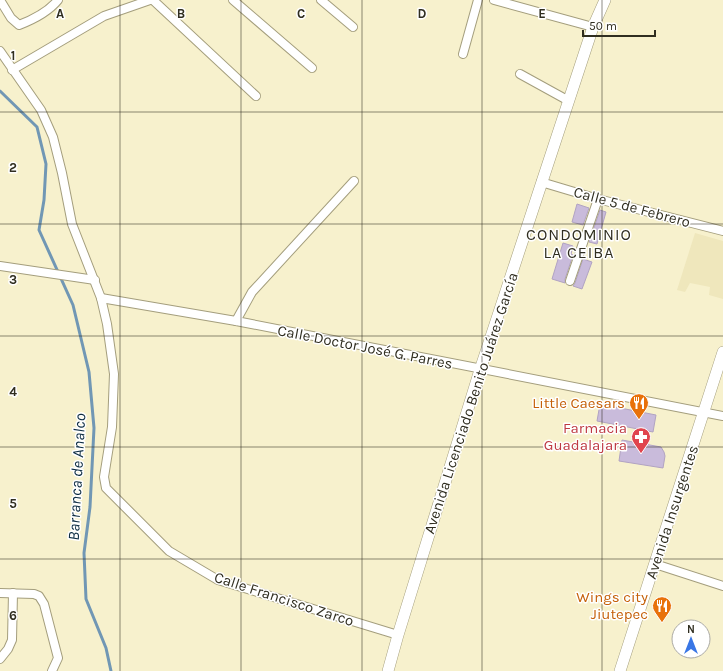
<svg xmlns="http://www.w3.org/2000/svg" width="723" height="671" font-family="Karla,sans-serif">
<rect width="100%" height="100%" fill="#f7f1cd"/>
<path fill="#efe7bc" d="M695 233 723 241V299L709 295 710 287 690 283 685 292 677 290Z"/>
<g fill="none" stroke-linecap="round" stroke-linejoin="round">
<path stroke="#7197b4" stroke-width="3" d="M0 91 37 127 46 164 44 200 39 230 73 305 89 372 94 428 90 507 84 553 86 599 106 648 111 671"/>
</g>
<g fill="#c9bbdb" stroke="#b1a3c2">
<path d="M577 204 589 208 583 225 572 222Z"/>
<path d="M600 210 606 212 597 244 589 242Z"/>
<path d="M563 243 573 246 571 254 573 255 565 279V283L552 279Z"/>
<path d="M583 259 592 262 582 289 573 286 575 283Z"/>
<path d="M600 404 656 415 653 432 597 421Z"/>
<path d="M622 440 661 447 664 452 665 456 663 468 619 461Z"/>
</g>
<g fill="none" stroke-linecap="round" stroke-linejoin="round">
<g stroke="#a49e7d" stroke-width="10">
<g id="minor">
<path d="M0 0 11 18 19 25C32 20 49 11 58 0"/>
<path d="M153 0 256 96"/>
<path d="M233 0 312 68"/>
<path d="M321 0 353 27"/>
<path d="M494 0 593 27"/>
<path d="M0 51 41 110 53 137 62 173 72 224 101 298 107 324 114 374 112 427 104 477 106 488 169 551 218 580 398 635"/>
<path d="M463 54 478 0"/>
<path d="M12 70 104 16 150 0"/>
<path d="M520 74 569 101"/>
<path d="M541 182 598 199 723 231"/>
<path d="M0 266 95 280"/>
<path d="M570 281 598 199"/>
<path d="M101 298 236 321 723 416"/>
<path d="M236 321 252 292 354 181"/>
<path d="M655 564 723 586"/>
<path d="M0 593 34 594 39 596 44 604 58 658 52 671"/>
<path d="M0 659 8 649 12 640 13 593"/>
</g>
</g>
<g stroke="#a49e7d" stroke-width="12">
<g id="secondary">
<path d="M388 671 398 635 480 370 593 27 605 0"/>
<path d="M620 671 723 352"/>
</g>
</g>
<use href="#minor" stroke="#fff" stroke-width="8"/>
<use href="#secondary" stroke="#fff" stroke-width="11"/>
</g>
<path fill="none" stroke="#302e20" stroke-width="1" stroke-opacity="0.55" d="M120 0V671M241 0V671M362 0V671M482 0V671M602 0V671M0 112H723M0 224H723M0 336H723M0 447H723M0 559H723"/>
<defs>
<g id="restaurant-pin" transform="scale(1)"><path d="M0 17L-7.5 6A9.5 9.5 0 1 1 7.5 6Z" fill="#e8710a" stroke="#fff"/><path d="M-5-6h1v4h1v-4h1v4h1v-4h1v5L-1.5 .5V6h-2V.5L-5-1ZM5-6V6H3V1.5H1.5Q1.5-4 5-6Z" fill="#fff"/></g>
<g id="pharmacy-pin" transform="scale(1)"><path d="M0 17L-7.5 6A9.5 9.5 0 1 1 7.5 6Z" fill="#e0444e" stroke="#fff"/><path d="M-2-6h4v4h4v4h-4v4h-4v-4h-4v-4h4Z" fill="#fff"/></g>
</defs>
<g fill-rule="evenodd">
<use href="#restaurant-pin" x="639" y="403"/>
<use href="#pharmacy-pin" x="641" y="437"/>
<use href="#restaurant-pin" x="662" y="606"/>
</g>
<g text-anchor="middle" stroke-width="3" stroke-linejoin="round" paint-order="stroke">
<g font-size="15" fill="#302e20" stroke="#fff">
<text transform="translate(632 207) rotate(15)" y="5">Calle 5 de Febrero</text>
<text transform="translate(365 347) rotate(11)" y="5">Calle Doctor José G. Parres</text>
<text transform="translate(471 403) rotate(-72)" y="5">Avenida Licenciado Benito Juárez García</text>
<text transform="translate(672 512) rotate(-72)" y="5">Avenida Insurgentes</text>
<text transform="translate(284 599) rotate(18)" y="5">Calle Francisco Zarco</text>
</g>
<g font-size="15" fill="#c56008" stroke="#fff" text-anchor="end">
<text x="625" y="408">Little Caesars</text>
<text x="648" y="602">Wings city<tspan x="648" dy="17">Jiutepec</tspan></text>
</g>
<g font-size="15" fill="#be3a42" stroke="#fff" text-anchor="end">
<text x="627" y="433">Farmacia<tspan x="627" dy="17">Guadalajara</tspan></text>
</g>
<g font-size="16" letter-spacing="1" fill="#302e20" stroke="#fff">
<text x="579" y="240">CONDOMINIO<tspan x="579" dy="18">LA CEIBA</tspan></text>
</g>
<g font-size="16" font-style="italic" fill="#0e2d43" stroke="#fff">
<text transform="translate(76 477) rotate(-87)" y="6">Barranca de Analco</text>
</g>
</g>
<g font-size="13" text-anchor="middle" font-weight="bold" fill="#302e20" stroke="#fff" stroke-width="3" stroke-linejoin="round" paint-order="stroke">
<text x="60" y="18">A</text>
<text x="181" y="18">B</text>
<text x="301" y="18">C</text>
<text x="422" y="18">D</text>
<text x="542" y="18">E</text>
<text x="13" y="60">1</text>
<text x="13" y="172">2</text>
<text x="13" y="284">3</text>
<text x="13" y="396">4</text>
<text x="13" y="508">5</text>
<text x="13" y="620">6</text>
</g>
<g transform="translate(691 639)"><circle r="19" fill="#ffffff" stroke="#acaba6"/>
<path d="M0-3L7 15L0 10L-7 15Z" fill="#3976e5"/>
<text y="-6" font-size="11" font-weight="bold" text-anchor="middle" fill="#302e20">N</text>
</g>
<path d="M583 30v6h72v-6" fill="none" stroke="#302e20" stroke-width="2"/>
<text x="589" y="30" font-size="12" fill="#302e20" stroke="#ffffff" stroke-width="3" paint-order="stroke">50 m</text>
</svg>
